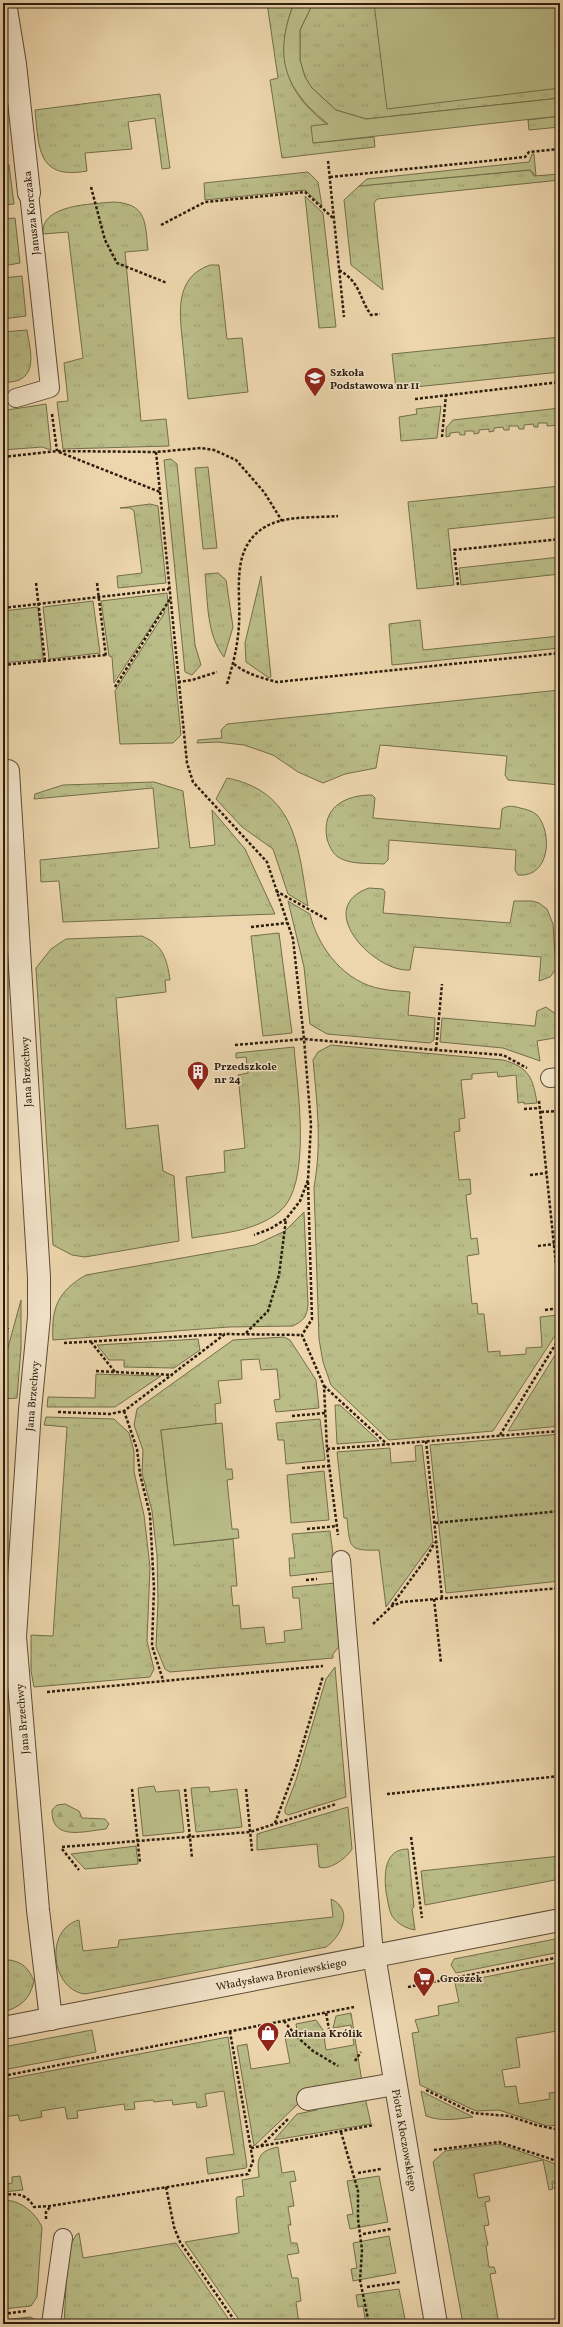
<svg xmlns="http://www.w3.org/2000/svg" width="563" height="2327" font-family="Vollkorn,serif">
<defs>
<pattern id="grass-tufts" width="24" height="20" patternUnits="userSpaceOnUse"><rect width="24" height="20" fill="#babd88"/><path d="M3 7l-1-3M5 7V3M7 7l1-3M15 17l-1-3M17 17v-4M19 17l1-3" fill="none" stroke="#a0a274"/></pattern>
<pattern id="forest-firs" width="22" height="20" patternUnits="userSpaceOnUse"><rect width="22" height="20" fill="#babd88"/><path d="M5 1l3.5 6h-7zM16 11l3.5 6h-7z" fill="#a0a274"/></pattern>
</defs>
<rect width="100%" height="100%" fill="#edd6ad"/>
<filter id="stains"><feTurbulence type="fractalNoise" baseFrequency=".005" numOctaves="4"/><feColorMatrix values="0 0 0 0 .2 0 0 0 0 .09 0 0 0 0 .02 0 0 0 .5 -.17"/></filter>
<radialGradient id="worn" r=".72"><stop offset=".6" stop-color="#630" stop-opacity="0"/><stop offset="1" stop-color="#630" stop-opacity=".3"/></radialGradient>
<g fill="url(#grass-tufts)" stroke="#746e4b">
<path d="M267 3H294C274 54 284 92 328 125L313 143 374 137 375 147 282 158 270 80 278 78Z"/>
<path d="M313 3H560V98L366 119 336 110 312 88 305 77 300 60V30Z"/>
<path d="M160 94 170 168 162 169 155 118 128 122 132 149 85 153 87 171C37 180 39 148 35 110Z"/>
<path d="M3 108 8 150 3 151Z"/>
<path d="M560 116V127L529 130 528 120Z"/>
<path d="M3 165H9L14 204 3 205Z"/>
<path d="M530 170 534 176 560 174V180L377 199 374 203 383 290 351 265 344 200 359 186Z"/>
<path d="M308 172 318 182 322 206 305 190 205 200 204 183Z"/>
<path d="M305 196 323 213 336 327 319 328Z"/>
<path d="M114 202C147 204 145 222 148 250L125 252 141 421 166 419 169 446 63 449 57 402 68 401 64 363 83 358 68 232 43 234C40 204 93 204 114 202Z"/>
<path d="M15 218 20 263 3 266V219Z"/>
<path d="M210 265H219L227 339 242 338 248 392 188 399C186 382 185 364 183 347 180 315 173 278 210 265Z"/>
<path d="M22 276 26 316 3 319V278Z"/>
<path d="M27 330C29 345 38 372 19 380 15 382 8 382 3 383L7 410 46 404 51 450 42 447 3 450V332Z"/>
<path d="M560 337V372L396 389 392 354Z"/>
<path d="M441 406 437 438 401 441 399 417 417 414 416 409Z"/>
<path d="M560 408V425L547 426V423H538V427H534L533 424 524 425V429H519L518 426H509V430H504L503 427 494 428V431L489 432V429L479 430V433L474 434V431H465V435H460L459 432 450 433V436L446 437V428L453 420Z"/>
<path d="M171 459 177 464 195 645 201 665 192 675 185 672 164 460Z"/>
<path d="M208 467 217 548 203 549 195 468Z"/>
<path d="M560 486V517L448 529 454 585 417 589 408 502Z"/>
<path d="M150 504 158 506 166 583 118 588 117 576 142 573 134 511 130 508H120Z"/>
<path d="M560 557V574L461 585 459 568Z"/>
<path d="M218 573 226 580 233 627 224 657C206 634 208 601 205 574Z"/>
<path d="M261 576 271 677 269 678 246 662 245 643Z"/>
<path d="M167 593 181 735 173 743 120 744 115 691 165 612 162 610 114 683 112 657 109 656 101 601Z"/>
<path d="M93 601 100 653 49 659 43 607Z"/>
<path d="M38 607 43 659 3 663V611Z"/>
<path d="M420 620 423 650 560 636V648L392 665 389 624Z"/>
<path d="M560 690V785L508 780 505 775 507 756 380 745 376 768 345 774 323 783 298 772 273 755 244 745 217 742 197 743 198 740 222 738 221 730 227 724Z"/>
<path d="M227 778C297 792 298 848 308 906L288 894 273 849 242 827 216 799Z"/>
<path d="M154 782 183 791 190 848 215 845 212 810 245 849 275 914 63 922 59 881 41 882 40 860 159 848 153 788 34 799 35 794 63 785Z"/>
<path d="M372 795 375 798 373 818 500 829 502 809C508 805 513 806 520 808 525 809 533 811 537 815 553 833 550 878 518 875L515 870 516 850 389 840 388 860 384 864C370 863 350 865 338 857 332 853 329 845 327 839 321 808 344 795 372 795Z"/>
<path d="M369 888 383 889 385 892 383 913 510 923 514 901H532L539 903 547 909 553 924 556 969 550 977 539 981 541 957 414 947 410 970C375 973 312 908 369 888Z"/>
<path d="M288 901 310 914C318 948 345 983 382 989 391 991 401 991 410 992L408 1015 435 1018 434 1040 430 1043 327 1034 310 1024 304 967Z"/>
<path d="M279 933 292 1033 263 1036 251 936Z"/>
<path d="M142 936C163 945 167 959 170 980H165L166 992 116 998 126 1129 158 1125 163 1171 174 1176 179 1241 85 1257 72 1255 53 1245 36 968 51 949 66 939Z"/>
<path d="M546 1007 560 1017V1037L537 1041 540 1061 503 1048 440 1042 442 1018 535 1026 537 1011Z"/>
<path d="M331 1045 503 1060C529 1067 533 1078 537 1103L524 1104V1102L518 1103 516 1075 498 1077 497 1072 472 1074V1079L461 1080 465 1118 459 1119 460 1131 454 1132 459 1180 470 1179 471 1194 466 1195 471 1239 477 1238 479 1254 467 1256 472 1304 477 1303 478 1314H484L488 1352 500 1351V1356L526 1354V1348L542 1347 540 1317 558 1315V1331L493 1431 389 1440 331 1385 323 1362 319 1339 314 1187C322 1144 317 1103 313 1060L318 1052Z"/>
<path d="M294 1047C297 1086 313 1186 279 1212 254 1232 222 1233 192 1238L186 1177 225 1172 224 1151 245 1148 238 1075 248 1073 246 1057 236 1058V1053Z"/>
<path d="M3 1174 5 1219H3Z"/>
<path d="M304 1212 308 1305C307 1317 303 1321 293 1326L229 1327 53 1340C51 1308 58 1291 86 1275L255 1245 285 1231Z"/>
<path d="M6 1232 8 1271 3 1272V1233Z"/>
<path d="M21 1300V1348L17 1398 3 1399V1366Z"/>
<path d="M284 1337 290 1340 316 1380 319 1408 276 1412 274 1400 280 1399 277 1369 261 1370 259 1359 241 1360 242 1379 218 1381 221 1403 215 1404 216 1424 161 1430 174 1545 233 1539 237 1586H231L233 1606 239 1605 241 1629 264 1627 266 1644 285 1642 284 1631 302 1629 299 1598H293L292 1587 335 1583 341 1644 333 1654V1658L170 1672 165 1669 156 1647 158 1601 157 1555 152 1511 142 1473 143 1450 134 1425 137 1409 233 1340Z"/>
<path d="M198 1339 200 1350 174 1368 124 1367V1360H109L97 1345Z"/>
<path d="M560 1347V1426L508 1431Z"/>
<path d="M96 1374 161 1376 115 1407H47L48 1397 95 1398Z"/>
<path d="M335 1405H340L379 1441 337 1444Z"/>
<path d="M46 1417 114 1419 129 1433 134 1451V1472L144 1515 150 1567 147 1641 154 1669 150 1677 34 1687 31 1671V1635L53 1636 67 1427 44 1425Z"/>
<path d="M320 1419 325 1460 286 1464 284 1440H278L276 1423Z"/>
<path d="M560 1434V1581L446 1593 430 1445Z"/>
<path d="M422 1445 433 1542 386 1607 379 1550C348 1551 350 1548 347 1518H344L337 1452 390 1448 391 1463 416 1461 415 1446Z"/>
<path d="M324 1471 329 1520 291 1523 287 1475Z"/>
<path d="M330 1531 335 1571 290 1576 289 1558H295L292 1534Z"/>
<path d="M335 1667 346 1797 288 1815 285 1813V1809L296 1780 326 1679Z"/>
<path d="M209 1787 210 1792 237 1789 242 1827 196 1832 191 1788Z"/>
<path d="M348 1807 352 1849C347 1858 329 1871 319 1867L317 1844 257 1850V1834Z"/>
<path d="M136 1846 138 1864 85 1869 71 1854Z"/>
<path d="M408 1849 414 1907 412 1909 415 1930C405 1928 398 1924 392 1916 388 1908 388 1900 386 1892 384 1874 384 1849 408 1849Z"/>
<path d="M560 1856V1879L425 1905 421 1871Z"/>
<path d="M331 1899C354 1909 342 1936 326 1947L85 1994C51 1990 44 1929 79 1920L83 1951 118 1947 119 1940 333 1917Z"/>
<path d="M560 1938V1952L456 1973 451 1965 454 1959Z"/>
<path d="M10 1960C24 1963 28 1968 34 1981 30 1999 21 2007 3 2012V1984H5L3 1961Z"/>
<path d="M560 1962V2037L557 2031 516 2038 520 2067 502 2070 505 2087 516 2086 519 2104 550 2099 549 2093 559 2092 560 2125 547 2126 499 2110 476 2111 420 2085 412 2033 419 2032 415 2020 439 2015 438 2006 459 2002 455 1983Z"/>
<path d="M351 2013 362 2082 305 2092 297 2105 254 2146 237 2046 247 2044 251 2069 290 2063 285 2037 298 2035 296 2024 316 2020 323 2030 326 2050 354 2045 351 2025 333 2028 336 2016Z"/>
<path d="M92 2030 96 2052 3 2070V2047Z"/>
<path d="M228 2037 247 2166 246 2168 208 2174 206 2158 234 2154 224 2091 205 2094 207 2106 197 2108 196 2102 173 2105 172 2100 154 2102 153 2100 134 2102 135 2109 125 2110 124 2104 77 2111 78 2118 67 2119 65 2107 41 2111 42 2117 20 2121 18 2115 3 2117V2080Z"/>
<path d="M421 2091 473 2117C457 2119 442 2122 426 2116Z"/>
<path d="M365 2097 371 2124 274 2140 297 2114 317 2110 321 2105Z"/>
<path d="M499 2144 559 2165 560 2180 552 2182 553 2189 549 2190 543 2160 474 2174 478 2198 489 2196 490 2201 485 2202 489 2225 484 2226 488 2245 486 2246 489 2267H494L496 2273 490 2274 499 2324H463L433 2162 445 2151Z"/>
<path d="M278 2147 282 2173 294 2171 296 2181 290 2182 294 2206 288 2207 291 2225H288L291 2243H297L299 2253 287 2255 292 2278H298L301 2301 296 2302 299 2324H242L185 2242 239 2233 236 2199 237 2197 244 2196 242 2180 259 2177C257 2160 257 2151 278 2147Z"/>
<path d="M20 2176 23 2190 3 2192V2185L12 2183V2177Z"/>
<path d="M379 2176 388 2222 350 2229 347 2215 353 2214 347 2181Z"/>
<path d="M3 2200C20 2200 35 2212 42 2227L37 2297 31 2306 3 2309Z"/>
<path d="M79 2233 83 2258 176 2243 232 2324H64L68 2250 76 2235Z"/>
<path d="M389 2236 396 2273 353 2281 351 2269 357 2268 353 2243Z"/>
<path d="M399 2289 406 2324H366L363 2306 358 2307 356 2295Z"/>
<path d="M30 2317 34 2319V2324H3V2320Z"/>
</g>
<path fill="url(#forest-firs)" stroke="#746e4b" d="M65 1804 79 1811 82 1818 105 1819 109 1824 106 1829C85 1831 51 1842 52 1810L57 1805Z"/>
<g fill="#babd88" stroke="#746e4b">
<path d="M294 3H313L300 30V60L305 77 312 88 336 110 366 119 560 98V116L313 143 311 126 328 124C284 89 273 57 294 3Z"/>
<path d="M374 3H560V88L387 109Z"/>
<path d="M532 154H534L536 176 530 170 359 186 367 179 529 162Z"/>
<path d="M222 1423 226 1469H232L233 1479 227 1480 232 1529H238L239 1538 174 1545 161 1430Z"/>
<path d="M154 1786 156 1792 179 1790 184 1832 143 1836 138 1788Z"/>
</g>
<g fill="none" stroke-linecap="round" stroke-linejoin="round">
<g stroke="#5d4c36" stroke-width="20">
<g id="service">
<path d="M16 398 50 388 29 193"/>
<path d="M550 1078 560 1077"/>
<path d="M341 1560 374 1955"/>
<path d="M51 2324 63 2238"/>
</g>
</g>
<g stroke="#5d4c36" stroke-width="24">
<g id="minor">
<path d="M5 3 15 64 29 193"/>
<path d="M8 771 39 1277V1317L30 1410 15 1637 38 1910 51 2019"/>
<path d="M374 1955 436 2324"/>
<path d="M3 2028 560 1920"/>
<path d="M308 2099 395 2084"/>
</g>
</g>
<g stroke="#2d1e0e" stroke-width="2.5" stroke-dasharray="3 2" stroke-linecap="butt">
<path d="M328 161 344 317"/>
<path d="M330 177 525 157 529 152 560 149"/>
<path d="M91 187 105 240 117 263 167 283"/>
<path d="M161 225 205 202 305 192 334 219"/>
<path d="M339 270C361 283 358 296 371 315L380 314"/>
<path d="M415 399 560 382"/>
<path d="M52 414 57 451"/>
<path d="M442 437 446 395"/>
<path d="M59 452 160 492"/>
<path d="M156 452 187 763 193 782 267 862 293 939 304 1039 311 1125 308 1180 300 1201 286 1219 270 1229 254 1235"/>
<path d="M3 457 57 451 156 452 201 448 214 450 236 460 264 492 282 521"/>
<path d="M36 583 45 661"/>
<path d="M97 583 106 657"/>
<path d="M458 585 454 550 560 539"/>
<path d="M3 608 169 589"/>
<path d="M234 664C246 674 262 678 277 682L560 653"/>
<path d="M3 665 106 655"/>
<path d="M178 682 192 680 217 672"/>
<path d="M227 684C233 665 238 645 239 624 241 590 230 548 265 527 285 515 316 518 338 516"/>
<path d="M115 687 170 599"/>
<path d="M276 891 328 920"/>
<path d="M251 927 287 923"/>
<path d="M235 1045 304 1039 436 1050 503 1055 527 1068"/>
<path d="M436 1050 442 984"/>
<path d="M539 1101 560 1303"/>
<path d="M524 1109 540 1108"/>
<path d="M541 1112 560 1111"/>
<path d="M530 1175 547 1173"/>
<path d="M308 1182 312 1319 302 1335 324 1386 327 1449 338 1535"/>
<path d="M538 1246 554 1244"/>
<path d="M545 1310 560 1308"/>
<path d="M246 1333 268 1311 279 1275 286 1219"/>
<path d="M91 1342 115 1372"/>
<path d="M3 1343 8 1328"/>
<path d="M64 1343 225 1334"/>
<path d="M96 1371 173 1375"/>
<path d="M324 1386 387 1444"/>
<path d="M124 1411 137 1449 140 1474 150 1515 154 1588 152 1646 163 1680"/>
<path d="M58 1412 110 1414 124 1411 225 1334 302 1335"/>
<path d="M292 1416 325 1413"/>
<path d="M500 1435 560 1337"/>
<path d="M426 1441 442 1598"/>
<path d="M327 1449 560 1431"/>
<path d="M302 1468 329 1466"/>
<path d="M435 1523 560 1511"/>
<path d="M307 1529 337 1526"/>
<path d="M306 1580 317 1579"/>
<path d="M558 1588 560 1604"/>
<path d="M434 1599 441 1663"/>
<path d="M392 1605 425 1560 435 1542"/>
<path d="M373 1624 392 1606 402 1602 560 1588"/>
<path d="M47 1692 323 1666"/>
<path d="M132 1789 140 1863"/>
<path d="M185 1789 192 1858"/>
<path d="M246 1789 252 1851"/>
<path d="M387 1794 560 1776"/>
<path d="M275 1823 296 1767 323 1676"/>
<path d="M411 1837 422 1918"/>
<path d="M62 1847 250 1832 336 1804"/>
<path d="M62 1849 79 1870"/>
<path d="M408 1987 560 1957"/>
<path d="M326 2013 329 2029"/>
<path d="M284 2021 296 2036 313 2051 338 2066"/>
<path d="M355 2061 361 2052"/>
<path d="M3 2076 354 2007"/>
<path d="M426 2090 473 2113 509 2116 536 2125 560 2130"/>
<path d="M341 2132 358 2191V2219L362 2250 360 2280 369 2324"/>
<path d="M261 2146 288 2119"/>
<path d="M251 2148 374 2125"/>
<path d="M434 2150 499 2142 560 2162"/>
<path d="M358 2173 381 2169"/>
<path d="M166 2187 174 2227 180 2242 237 2324"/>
<path d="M557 2194 555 2184 560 2183"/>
<path d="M3 2195C17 2193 27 2194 34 2207L50 2206 248 2174 253 2161 230 2032"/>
<path d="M46 2219V2212L50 2207"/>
<path d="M363 2234 391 2229"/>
<path d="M367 2287 400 2282"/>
<path d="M3 2314 26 2311"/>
</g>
<use href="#service" stroke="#f3e4ca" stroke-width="18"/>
<use href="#minor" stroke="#f3e4ca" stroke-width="22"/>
</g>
<defs>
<g id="school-pin" transform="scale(1.15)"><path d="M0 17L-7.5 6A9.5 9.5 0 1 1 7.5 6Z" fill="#8f2418" stroke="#f3e4ca"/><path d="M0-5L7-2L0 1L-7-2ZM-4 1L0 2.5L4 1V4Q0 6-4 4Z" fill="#fff"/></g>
<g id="building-pin" transform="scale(1.15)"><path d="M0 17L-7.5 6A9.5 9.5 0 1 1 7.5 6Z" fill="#8f2418" stroke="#f3e4ca"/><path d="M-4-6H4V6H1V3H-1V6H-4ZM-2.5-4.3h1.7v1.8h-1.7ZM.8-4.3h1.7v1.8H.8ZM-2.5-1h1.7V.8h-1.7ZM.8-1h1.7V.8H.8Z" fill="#fff"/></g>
<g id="supermarket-pin" transform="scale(1.15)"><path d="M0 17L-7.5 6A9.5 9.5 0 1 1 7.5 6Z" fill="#8f2418" stroke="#f3e4ca"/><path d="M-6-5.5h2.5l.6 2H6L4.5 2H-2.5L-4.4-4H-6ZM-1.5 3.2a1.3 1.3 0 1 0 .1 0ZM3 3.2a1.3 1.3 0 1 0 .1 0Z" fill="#fff"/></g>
<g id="shop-pin" transform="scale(1.15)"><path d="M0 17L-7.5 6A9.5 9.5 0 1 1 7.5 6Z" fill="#8f2418" stroke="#f3e4ca"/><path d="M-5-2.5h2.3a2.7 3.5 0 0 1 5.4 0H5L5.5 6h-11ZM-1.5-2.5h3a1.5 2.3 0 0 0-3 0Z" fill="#fff"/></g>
</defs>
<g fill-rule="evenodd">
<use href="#school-pin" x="315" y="378"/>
<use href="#building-pin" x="198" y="1072"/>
<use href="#supermarket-pin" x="424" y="1978"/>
<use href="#shop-pin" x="268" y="2033"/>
</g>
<g text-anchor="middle" stroke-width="3" stroke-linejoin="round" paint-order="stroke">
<g font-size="11" fill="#2d1e0e" stroke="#f3e4ca">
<text transform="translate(31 213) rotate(-96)" y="4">Janusza Korczaka</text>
<text transform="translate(26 1072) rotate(-93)" y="4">Jana Brzechwy</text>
<text transform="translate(32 1396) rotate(-85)" y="4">Jana Brzechwy</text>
<text transform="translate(22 1719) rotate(-95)" y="4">Jana Brzechwy</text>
<text transform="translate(281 1974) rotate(-11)" y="4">Władysława Broniewskiego</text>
<text transform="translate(405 2140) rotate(80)" y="4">Piotra Kłoczowskiego</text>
</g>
<g font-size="11" font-weight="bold" fill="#2d1e0e" stroke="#f3e4ca" text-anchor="start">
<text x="330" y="376">Szkoła<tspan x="330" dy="13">Podstawowa nr 11</tspan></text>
<text x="214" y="1070">Przedszkole<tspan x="214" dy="13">nr 24</tspan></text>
<text x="440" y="1982">Groszek</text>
<text x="284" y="2037">Adriana Królik</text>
</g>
</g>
<rect width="563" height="2327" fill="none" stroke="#edd6ad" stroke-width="16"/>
<rect x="4" y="4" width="555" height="2319" fill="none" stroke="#2d1e0e" stroke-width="2"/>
<rect x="8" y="8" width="547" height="2311" fill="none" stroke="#2d1e0e"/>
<rect width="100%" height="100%" filter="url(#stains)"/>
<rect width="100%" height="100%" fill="url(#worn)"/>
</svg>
